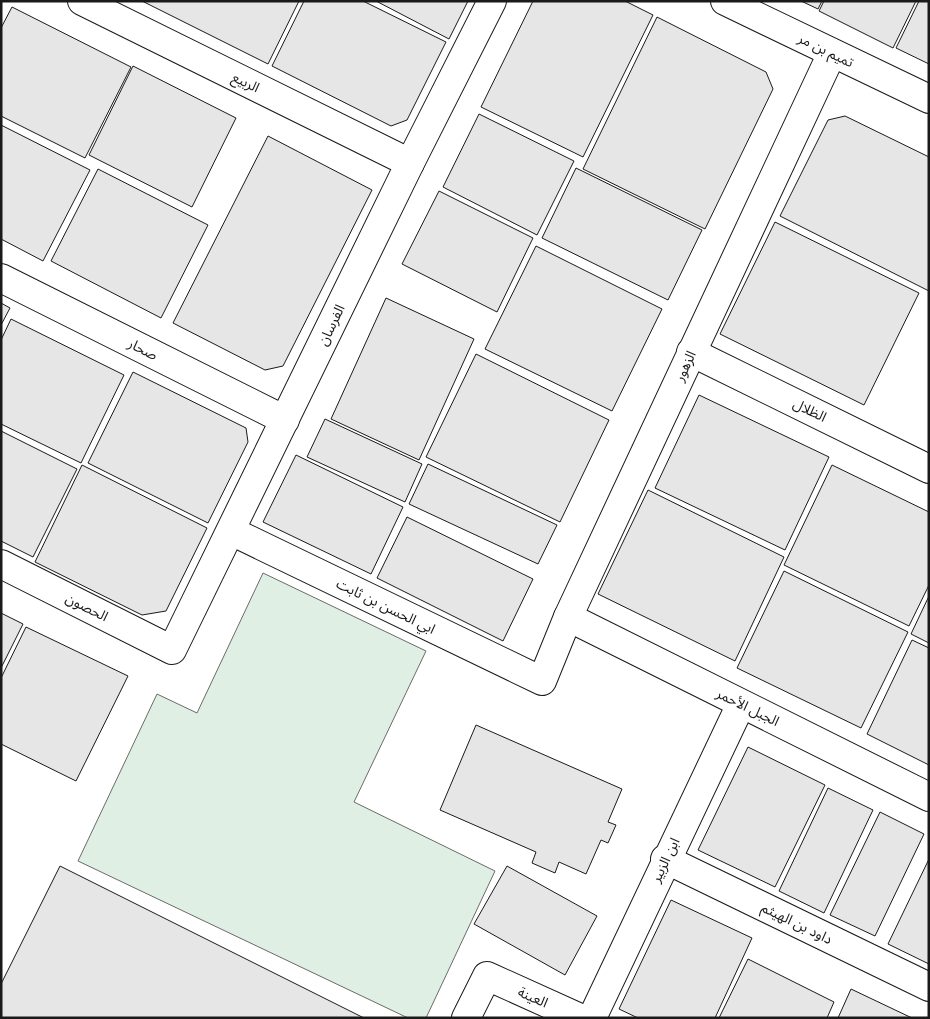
<svg xmlns="http://www.w3.org/2000/svg" width="930" height="1019" font-family="'DM Sans','Noto Sans Arabic',sans-serif">
<rect width="100%" height="100%" fill="#fff"/>
<path fill="#e0efe3" stroke="#6a6a6a" d="M263 573 426 651 354 802 495 871 426 1018H408L78 861 157 694 197 713Z"/>
<g fill="#e6e6e6" stroke="#1a1a1a">
<path d="M142 1H299L268 64Z"/>
<path d="M304 1H363L446 42 407 120 391 126 272 66Z"/>
<path d="M376 1H468L449 39Z"/>
<path d="M533 1H625L653 15 583 157 481 107Z"/>
<path d="M801 1H822L818 9Z"/>
<path d="M824 1H916L893 48 819 11Z"/>
<path d="M919 1H929V64L896 48Z"/>
<path d="M12 7 131 67 85 158 1 116V28Z"/>
<path d="M657 17 766 72 773 89 705 229 583 169Z"/>
<path d="M133 66 236 118 192 207 89 155Z"/>
<path d="M479 114 574 161 537 235 443 187Z"/>
<path d="M845 116 929 157V291L780 216 828 120Z"/>
<path d="M1 125 90 170 43 261 1 239Z"/>
<path d="M268 136 372 190 283 366 265 370 173 323Z"/>
<path d="M576 168 702 230 668 300 542 238Z"/>
<path d="M98 169 208 225 161 318 51 261Z"/>
<path d="M439 191 533 238 497 312 402 264Z"/>
<path d="M775 222 919 293 864 405 720 334Z"/>
<path d="M536 246 662 309 612 411 485 349Z"/>
<path d="M386 298 474 339 419 460 331 419Z"/>
<path d="M1 303 10 308 1 325Z"/>
<path d="M11 319 124 375 81 463 1 424V340Z"/>
<path d="M476 354 609 420 560 522 426 457Z"/>
<path d="M133 372 246 428 248 442 208 523 88 463Z"/>
<path d="M699 395 829 457 785 550 655 488Z"/>
<path d="M325 419 422 464 405 502 307 457Z"/>
<path d="M1 431 77 469 33 557 1 541Z"/>
<path d="M296 455 403 507 371 574 263 522Z"/>
<path d="M428 464 557 525 538 564 409 504Z"/>
<path d="M82 465 207 528 166 611 142 615 35 562Z"/>
<path d="M832 465 929 512V585L909 626 784 565Z"/>
<path d="M648 490 784 557 735 661 598 594Z"/>
<path d="M407 517 533 579 503 641 377 578Z"/>
<path d="M784 571 908 632 861 728 737 668Z"/>
<path d="M929 596V643L911 634Z"/>
<path d="M1 613 23 624 1 668Z"/>
<path d="M26 627 128 676 76 781 1 744V678Z"/>
<path d="M912 640 929 648V765L867 734Z"/>
<path d="M476 725 622 789 608 822 616 825 608 843 601 840 586 874 559 862 555 873 532 863 536 852 440 810Z"/>
<path d="M748 747 825 785 775 887 698 850Z"/>
<path d="M828 788 873 810 824 913 779 891Z"/>
<path d="M880 812 924 834 875 936 830 915Z"/>
<path d="M929 859V964L888 944Z"/>
<path d="M60 866 364 1018H1V984Z"/>
<path d="M507 866 597 916 565 975 474 924Z"/>
<path d="M671 900 752 938 715 1018H638L619 1009Z"/>
<path d="M748 959 834 1002 827 1018H719Z"/>
<path d="M851 989 912 1018H838Z"/>
</g>
<g fill="none" stroke-linecap="round" stroke-linejoin="round">
<g stroke="#1a1a1a" stroke-width="30">
<g id="minor">
<path d="M82 1 410 163"/>
<path d="M725 1 929 99"/>
<path d="M1 278 285 420"/>
<path d="M691 352 929 469"/>
<path d="M231 531 542 681 568 617 832 53"/>
<path d="M1 564 172 650 410 163 492 1"/>
<path d="M568 617 929 797"/>
<path d="M665 859 929 987"/>
<path d="M466 1018 487 976 580 1018"/>
<path d="M592 1018 741 704"/>
</g>
</g>
<use href="#minor" stroke="#fff" stroke-width="28"/>
</g>
<g text-anchor="middle" stroke-width="4" stroke-linejoin="round" paint-order="stroke">
<g font-size="14" fill="#1a1a1a" stroke="#fff">
<text transform="translate(826 50) rotate(26)" y="5">تميم بن مر</text>
<text transform="translate(246 82) rotate(26)" y="5">الربيع</text>
<text transform="translate(331 325) rotate(-64)" y="5">الفرسان</text>
<text transform="translate(143 349) rotate(27)" y="5">صحار</text>
<text transform="translate(685 366) rotate(-65)" y="5">الزهور</text>
<text transform="translate(810 410) rotate(26)" y="5">الظلال</text>
<text transform="translate(386 606) rotate(26)" y="5">ابي الحسن بن ثابت</text>
<text transform="translate(87 607) rotate(27)" y="5">الحصون</text>
<text transform="translate(748 707) rotate(26)" y="5">الجبل الأحمر</text>
<text transform="translate(665 860) rotate(-64)" y="5">ابن الزبير</text>
<text transform="translate(797 923) rotate(26)" y="5">داود بن الهيثم</text>
<text transform="translate(533 997) rotate(24)" y="5">العينة</text>
</g>
</g>
<rect width="930" height="1019" fill="none" stroke="#1a1a1a" stroke-width="5"/>
</svg>
